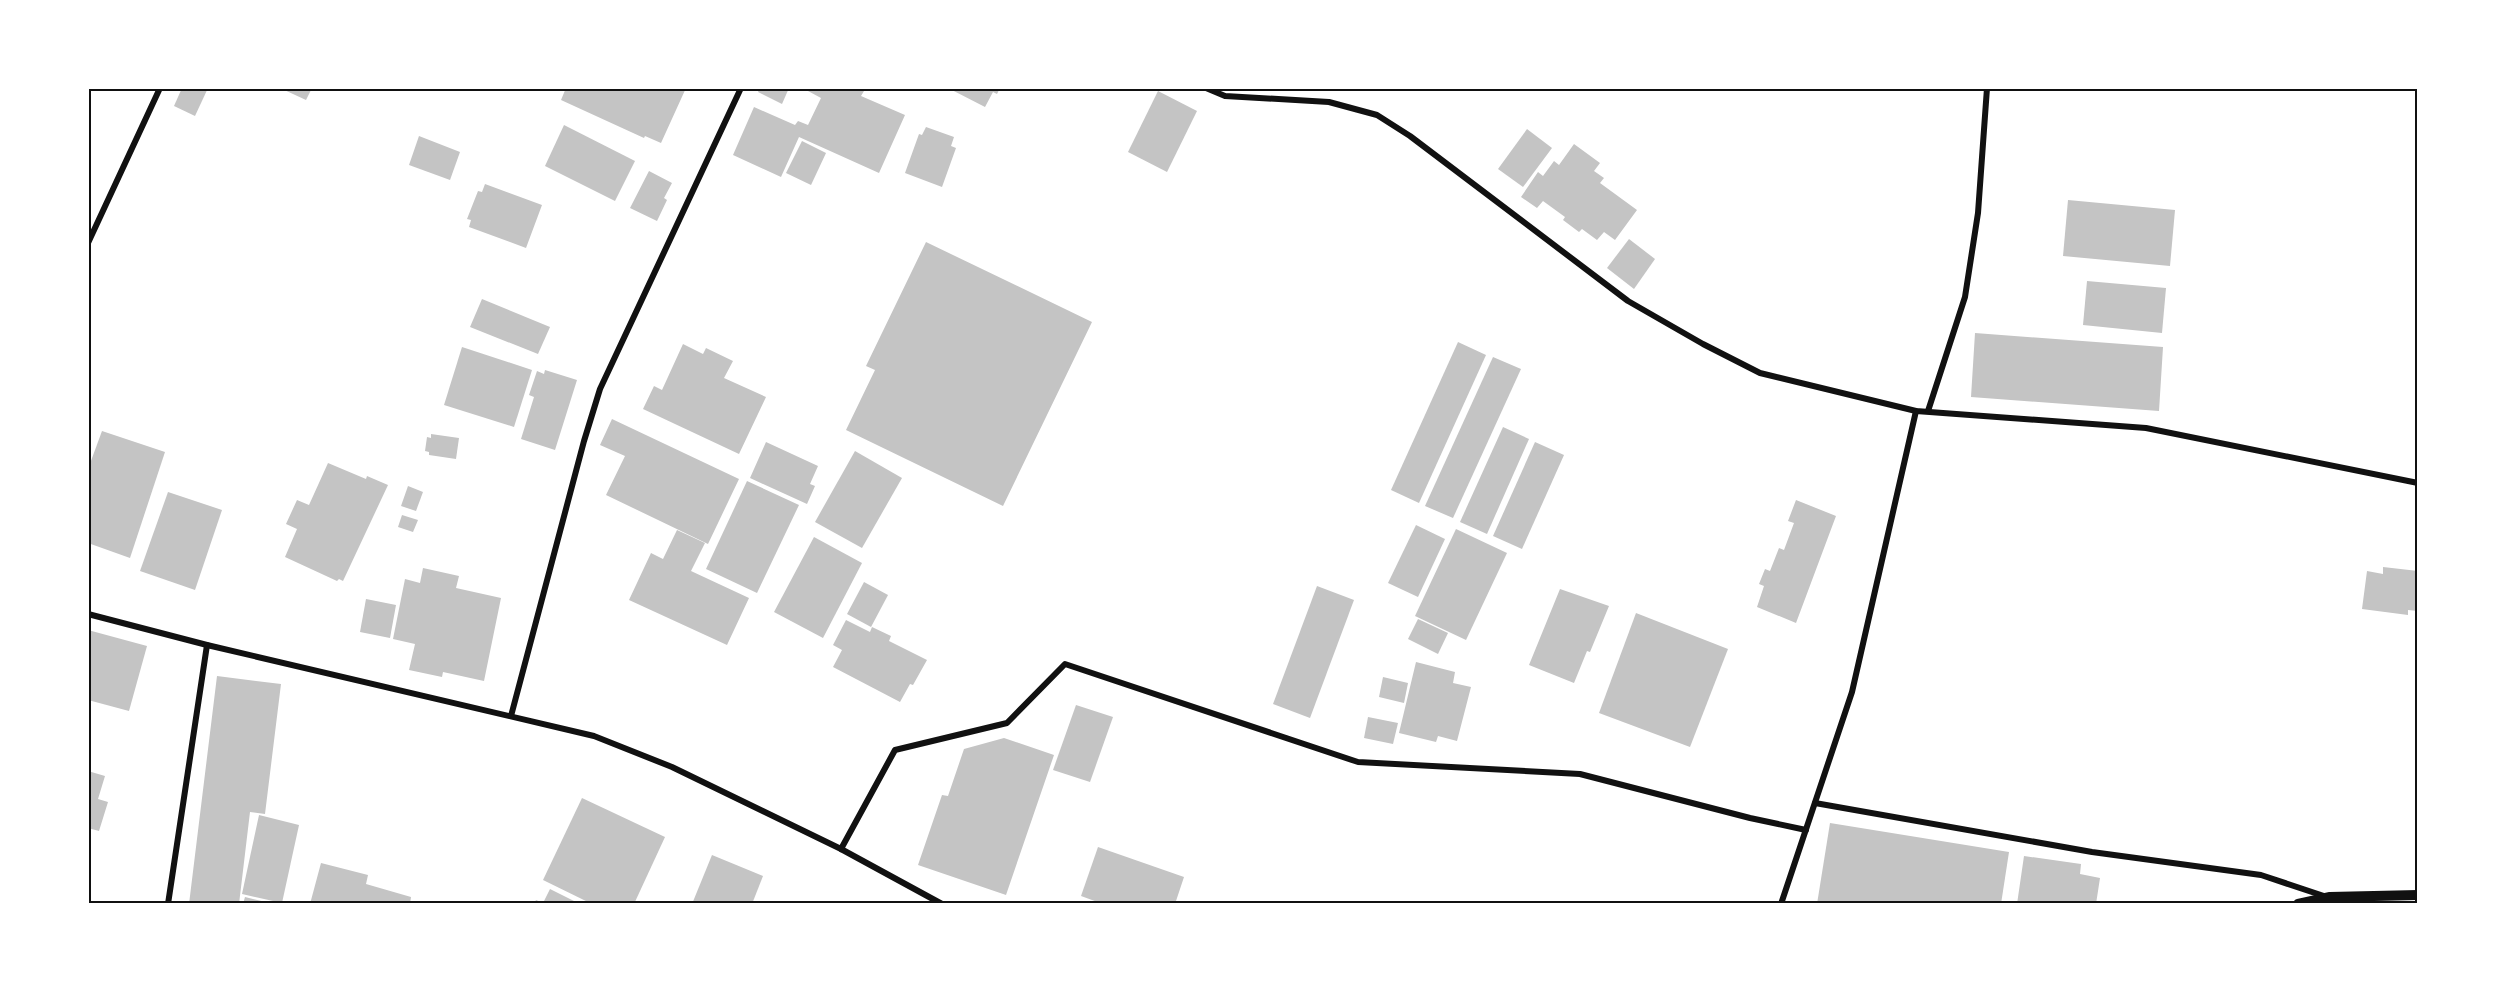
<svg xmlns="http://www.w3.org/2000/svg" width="2506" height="992" font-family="'Work Sans',sans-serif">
<rect width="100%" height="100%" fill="#fff"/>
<g fill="#c4c4c4">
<path d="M182 88H208L195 116 174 106Z"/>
<path d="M280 88H312L306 100Z"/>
<path d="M566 88H686L661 143 645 136 644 138 561 100Z"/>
<path d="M760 88H789L782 104 758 92Z"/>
<path d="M809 88H857L864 91 861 96 905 115 879 173 799 137 781 177 733 155 754 107 795 125 798 121 808 125 821 98 808 91Z"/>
<path d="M948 88H1000L997 94 993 92 985 107Z"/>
<path d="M1158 91 1197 111 1167 172 1128 152Z"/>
<path d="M564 125 635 161 615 201 545 166Z"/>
<path d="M926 127 954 137 951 146 956 148 942 187 905 173 919 134 922 135Z"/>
<path d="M1527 129 1552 148 1523 187 1498 169Z"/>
<path d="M419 136 460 152 450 180 409 165Z"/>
<path d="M802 141 826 153 811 185 786 173Z"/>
<path d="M1574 144 1600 163 1594 171 1604 178 1600 183 1637 210 1615 240 1604 232 1597 240 1582 229 1579 232 1563 220 1565 217 1543 201 1537 208 1521 197 1538 172 1543 176 1554 161 1559 165Z"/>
<path d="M649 171 672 183 664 198 667 200 657 221 630 208Z"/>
<path d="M485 184 542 205 526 248 469 227 471 220 467 219 478 191 482 192Z"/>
<path d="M2068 200 2175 210 2170 266 2063 256Z"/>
<path d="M1629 239 1655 259 1634 289 1607 268Z"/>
<path d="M926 242 1092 322 1003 506 846 430 875 370 866 366Z"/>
<path d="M2087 281 2166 288 2162 333 2083 325Z"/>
<path d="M482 299 550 327 538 354 470 327Z"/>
<path d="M1975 333 2163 347 2159 411 1971 397Z"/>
<path d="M1458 342 1486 355 1419 503 1391 490Z"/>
<path d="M683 344 703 354 706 348 733 361 724 378 766 397 739 454 643 409 654 386 662 390Z"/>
<path d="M462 347 532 370 514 427 444 405Z"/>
<path d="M1493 357 1521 369 1453 518 1425 506Z"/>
<path d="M545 370 577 380 555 450 521 439 534 397 529 395 537 371 544 374Z"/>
<path d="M612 419 739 479 708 544 606 495 625 456 600 445Z"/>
<path d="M1503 427 1529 439 1487 534 1460 522Z"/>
<path d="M102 431 165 452 130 558 88 543V469Z"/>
<path d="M431 434 459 438 456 459 429 455V452L425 451 427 437 431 438Z"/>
<path d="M766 442 818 466 810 484 815 486 807 504 750 478Z"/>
<path d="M1535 442 1564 455 1522 549 1493 536Z"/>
<path d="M855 451 902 478 862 548 815 522Z"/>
<path d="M328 463 366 479 367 476 388 485 343 581 339 579 337 581 285 557 297 529 286 524 297 500 309 505Z"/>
<path d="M747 481 799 505 757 593 706 569Z"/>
<path d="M408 486 423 492 416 511 401 506Z"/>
<path d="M168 492 222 510 195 590 140 571Z"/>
<path d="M1796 500 1836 516 1796 623 1757 607 1764 586 1759 584 1765 569 1770 571 1779 548 1784 550 1794 523 1788 521Z"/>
<path d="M402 515 418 520 413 532 398 527Z"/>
<path d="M1416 525 1445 539 1418 597 1388 583Z"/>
<path d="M1456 529 1507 553 1466 640 1415 616Z"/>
<path d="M677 530 705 543 691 571 749 598 727 645 629 600 651 553 663 559Z"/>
<path d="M814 537 862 563 823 638 774 612Z"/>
<path d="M2383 567 2418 571V611L2408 610V615L2362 609 2367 571 2383 574Z"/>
<path d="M423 568 459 576 456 588 501 598 484 681 443 672 442 677 409 670 415 644 393 639 405 579 420 583Z"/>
<path d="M864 582 888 595 871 627 847 614Z"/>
<path d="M1317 586 1354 600 1310 718 1273 704Z"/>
<path d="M1560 589 1609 606 1590 652 1587 651 1574 683 1529 665Z"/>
<path d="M366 599 396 605 390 638 360 632Z"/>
<path d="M1636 613 1728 649 1690 747 1599 713Z"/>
<path d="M1418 619 1448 633 1438 654 1408 639Z"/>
<path d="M846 620 870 632 872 627 891 636 889 641 927 660 913 685 910 684 900 702 833 667 842 650 833 645Z"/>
<path d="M88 630 147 646 129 711 88 700Z"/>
<path d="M1416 662 1455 672 1453 683 1471 687 1457 741 1438 736 1436 742 1399 733Z"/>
<path d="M217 676 281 684 265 814 250 812 239 904H189Z"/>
<path d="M1383 677 1408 683 1404 703 1379 697Z"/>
<path d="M1076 705 1113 717 1090 782 1053 770Z"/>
<path d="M1368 717 1398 723 1393 744 1364 738Z"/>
<path d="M1004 738 1054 755 1006 895 918 865 942 795 948 796 964 749Z"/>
<path d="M88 771 105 776 98 799 108 802 99 831 88 828Z"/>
<path d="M582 798 665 837 634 904H592L543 880Z"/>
<path d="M259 815 299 825 282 903 242 894Z"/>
<path d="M1830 823 2009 852 2001 904H1817Z"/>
<path d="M1098 847 1184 877 1175 904H1103L1081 896Z"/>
<path d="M712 855 763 876 752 904H692Z"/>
<path d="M2024 856 2081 864 2080 874 2100 878 2096 904H2017Z"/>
<path d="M321 863 368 875 366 884 411 897 410 904H310Z"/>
<path d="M550 889 576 902 575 904H534L536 900 543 903Z"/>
<path d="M245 897 270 903V904H243Z"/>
</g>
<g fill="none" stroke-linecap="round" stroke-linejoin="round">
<g stroke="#111" stroke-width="6">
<path d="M1206 88 1225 96 1329 102 1377 115 1410 136 1628 301 1703 344 1760 373 1916 411 2146 428 2418 483"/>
<path d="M88 243 160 88"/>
<path d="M1928 411 1965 297 1978 213 1987 88"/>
<path d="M88 614 207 645 594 736 672 767 841 849 942 904"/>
<path d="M511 716 584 441 600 389 741 88"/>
<path d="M1815 803 2092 852 2261 875 2327 897"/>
<path d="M841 849 895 750 1007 723 1065 664 1358 762 1580 774 1750 818 1806 830"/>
<path d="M168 904 207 645"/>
<path d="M1781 904 1852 692 1916 411"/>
</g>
<path stroke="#111" stroke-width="10" d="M2298 904 2330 897 2418 895"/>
</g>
<rect width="2506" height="992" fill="none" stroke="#ffffff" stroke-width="180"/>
<rect x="90" y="90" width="2326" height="812" fill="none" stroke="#111" stroke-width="2"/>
</svg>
